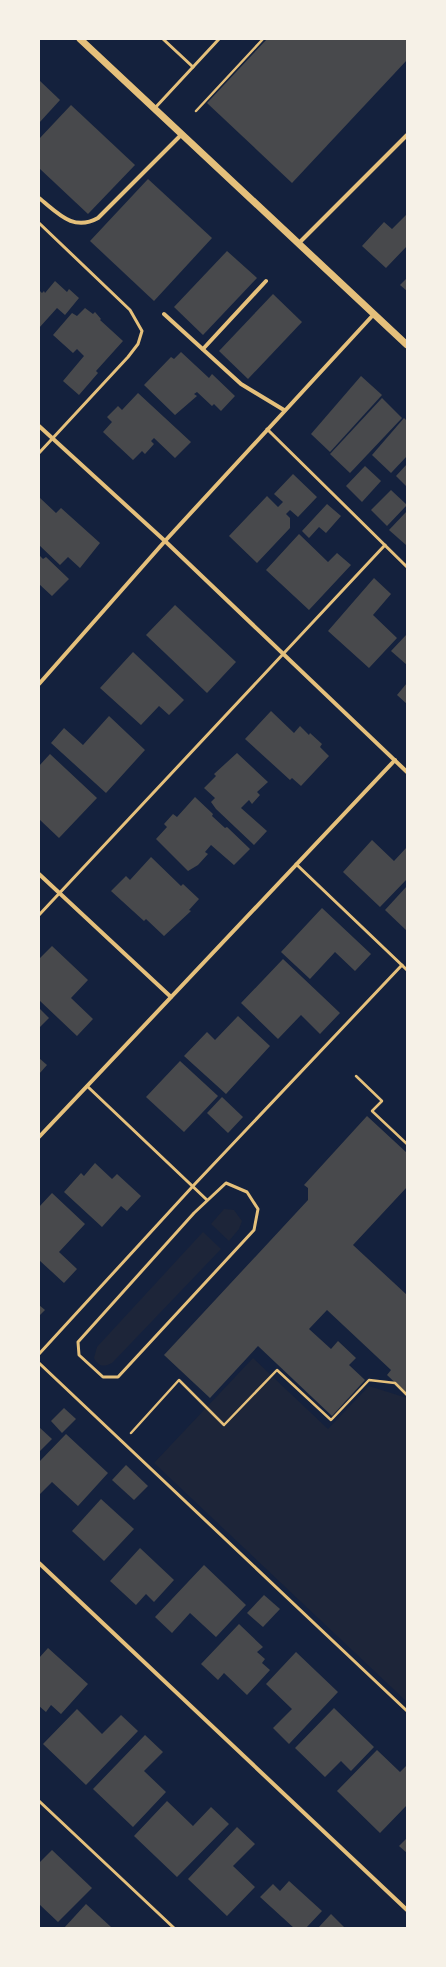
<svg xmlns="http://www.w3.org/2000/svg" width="446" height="1967" font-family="'IBM Plex Sans',sans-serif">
<rect width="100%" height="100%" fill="#14213d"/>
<g fill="#1d2539">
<path d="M224 1209 234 1210 242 1221 239 1229 229 1241 211 1224Z"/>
<path d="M203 1232 221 1249 112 1363C104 1367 98 1367 94 1358L97 1347Z"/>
<path d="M253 1358 328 1429 369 1386 407 1398V1702L154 1463Z"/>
</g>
<g fill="#48494c">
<path d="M267 39H407V60L292 183 207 103Z"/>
<path d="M39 80 60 100 39 123Z"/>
<path d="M71 105 135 165 88 214 39 168V139Z"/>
<path d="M148 179 212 238 154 301 90 241Z"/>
<path d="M406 215 407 246 386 268 362 246 384 222 392 229Z"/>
<path d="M227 251 257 278 203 335 174 307Z"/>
<path d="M407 278V291L400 285Z"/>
<path d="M55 281 67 292 69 289 79 298 65 315 57 308 39 328V290L42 293 44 291 45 293Z"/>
<path d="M273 294 302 322 248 379 219 351Z"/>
<path d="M85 308 93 314 95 312 101 319 100 320 123 341 96 371 98 373 79 395 63 381 84 356 77 349 73 353 53 335 72 313 77 316Z"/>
<path d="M181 352 209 378 212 374 235 396 221 411 214 404 212 406 197 392 194 394 197 396 175 415 144 385 171 357 174 359Z"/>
<path d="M361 376 382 395 330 452 311 434Z"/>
<path d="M138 393 191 442 175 458 154 438 151 441 154 444 145 454 142 451 133 460 103 432 112 422 107 417 118 406 122 410Z"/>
<path d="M382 398 402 418 350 473 330 454Z"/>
<path d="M404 418 407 421V456L391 473 372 455Z"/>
<path d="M407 464V487L396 476Z"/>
<path d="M365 466 381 481 362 502 346 486Z"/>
<path d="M293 474 317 497 298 517 290 510 286 514 290 518V528L257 563 229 536 267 496 278 507 283 502 274 494Z"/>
<path d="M391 490 407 505 387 526 371 510Z"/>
<path d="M39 497 56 513 61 508 100 543 80 568 68 557 60 565 39 545Z"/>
<path d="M327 504 341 516 326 533 319 527 309 538 302 531Z"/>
<path d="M407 511V544L406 545 389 530Z"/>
<path d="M299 534 328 562 337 553 351 565 309 610 266 570Z"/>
<path d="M39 555 43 559 46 557 69 579 52 596 39 584Z"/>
<path d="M374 578 391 594 373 615 397 638 369 668 328 631Z"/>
<path d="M175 605 236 662 207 693 146 635Z"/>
<path d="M407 634V665L391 651Z"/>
<path d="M133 652 184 700 169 715 159 706 141 725 100 688Z"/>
<path d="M407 683V704L397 695Z"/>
<path d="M271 711 294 733 300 726 309 735 310 733 322 744 320 747 329 756 301 786 292 778 290 780 245 739Z"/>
<path d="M109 716 145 750 106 793 51 743 64 728 83 745Z"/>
<path d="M237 753 268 782 257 792 260 795 252 804 249 800 241 808 267 831 254 845 216 809 211 802 215 798 204 788 216 776 214 774Z"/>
<path d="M50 754 97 798 59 838 39 819V766Z"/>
<path d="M195 797 213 814 212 816 225 828 227 827 250 849 234 865 211 845 205 852 208 854 198 865 188 871 156 839 167 827 164 824 173 814 177 817Z"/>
<path d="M372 840 394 861 407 847V879L380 907 343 872Z"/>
<path d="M151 857 181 886 183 884 199 899 189 910 191 911 164 936 146 919 144 921 111 891 126 876 130 880Z"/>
<path d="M407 886V931L385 910Z"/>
<path d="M322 908 371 954 355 971 335 952 310 979 281 952Z"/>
<path d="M52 946 88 980 71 998 93 1019 77 1036 39 1000V959Z"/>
<path d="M283 959 340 1013 320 1034 301 1015 278 1039 241 1003Z"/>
<path d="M39 1008 49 1018 39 1028Z"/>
<path d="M238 1016 270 1046 226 1094 184 1056 207 1032 215 1040Z"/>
<path d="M39 1058 47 1065 39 1074Z"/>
<path d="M180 1061 218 1096 184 1132 146 1097Z"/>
<path d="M222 1097 243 1117 228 1133 207 1113Z"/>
<path d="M367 1116 407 1153V1187L353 1245 407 1295V1394L387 1375 391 1370 327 1310 309 1329 331 1349 338 1341 356 1358 349 1365 365 1380 332 1416 258 1346 210 1398 164 1355 308 1200V1188L304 1185Z"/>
<path d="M95 1163 112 1179 117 1174 141 1196 127 1211 121 1206 102 1227 64 1192 81 1173 84 1176Z"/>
<path d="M52 1193 85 1224 59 1252 77 1269 64 1283 39 1260V1207Z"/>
<path d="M39 1305 45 1310 39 1316Z"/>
<path d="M64 1408 76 1419 62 1433 51 1421Z"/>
<path d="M39 1427 52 1439 39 1452Z"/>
<path d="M66 1434 108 1473 78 1506 52 1482 39 1495V1462Z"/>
<path d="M126 1465 148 1486 134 1500 112 1480Z"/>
<path d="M101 1499 134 1529 104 1561 72 1531Z"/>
<path d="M140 1548 174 1580 154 1602 146 1594 136 1605 110 1581Z"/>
<path d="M204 1565 246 1605 216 1637 190 1613 172 1633 155 1617Z"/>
<path d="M264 1595 280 1609 263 1627 247 1613Z"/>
<path d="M239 1624 263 1647 257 1652 265 1659 262 1663 270 1670 247 1695 224 1673 218 1680 201 1664Z"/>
<path d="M48 1648 88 1684 61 1714 51 1705 46 1712 39 1706V1658Z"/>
<path d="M296 1652 338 1692 289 1744 273 1728 292 1709 266 1684Z"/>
<path d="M334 1708 374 1747 351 1771 341 1761 325 1777 295 1748Z"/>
<path d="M77 1709 102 1734 121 1715 138 1731 86 1785 43 1744Z"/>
<path d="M145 1735 163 1752 144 1771 166 1792 133 1827 93 1789Z"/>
<path d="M377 1750 400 1772 407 1765V1805L380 1833 337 1791Z"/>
<path d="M167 1801 193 1826 211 1807 229 1824 177 1877 134 1836Z"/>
<path d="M237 1827 255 1844 233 1866 255 1887 227 1916 188 1879Z"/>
<path d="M407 1838V1853L399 1846Z"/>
<path d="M52 1850 92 1888 58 1922 39 1904V1863Z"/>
<path d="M289 1881 322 1911 306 1928H294L260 1897 273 1884 280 1891Z"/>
<path d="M86 1904 111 1927 110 1928H64Z"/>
<path d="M331 1914 345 1928H318Z"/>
</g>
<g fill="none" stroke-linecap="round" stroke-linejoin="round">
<g stroke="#e5c07b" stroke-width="2.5">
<path d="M196 111 263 39"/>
<path d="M356 1076 382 1101 372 1111 407 1144"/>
<path d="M131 1433 179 1380 224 1425 277 1370 331 1420 369 1380 395 1383 407 1395"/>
</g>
<g stroke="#e5c07b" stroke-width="3">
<path d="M163 39 193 67"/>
<path d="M154 109 219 39"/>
<path d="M39 223 130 310 142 331 138 344 128 357 39 453"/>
<path d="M267 429 407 567"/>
<path d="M296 864 407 970"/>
<path d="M39 915 385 545"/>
<path d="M87 1086 207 1200"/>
<path d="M226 1183 247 1192 258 1209 254 1230 118 1377H103L79 1355 78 1342 194 1213Z"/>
<path d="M39 1354 193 1186 402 965"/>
<path d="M39 1363 407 1711"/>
<path d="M39 1801 174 1928"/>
</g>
<g stroke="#e5c07b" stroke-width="4">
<path d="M39 198C58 213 73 232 98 218L182 134"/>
<path d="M299 243 407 135"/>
<path d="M164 314 241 384 284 410"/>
<path d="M203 349 266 281"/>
<path d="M39 426 165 541 407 772"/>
<path d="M39 684 165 541 374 314"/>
<path d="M39 874 171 997"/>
<path d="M39 1137 395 760"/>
<path d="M39 1563 407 1910"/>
</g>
<path stroke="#e5c07b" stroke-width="7" d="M80 39 407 345"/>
</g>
<rect width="446" height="1967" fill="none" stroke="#f6f1e7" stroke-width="80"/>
</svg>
